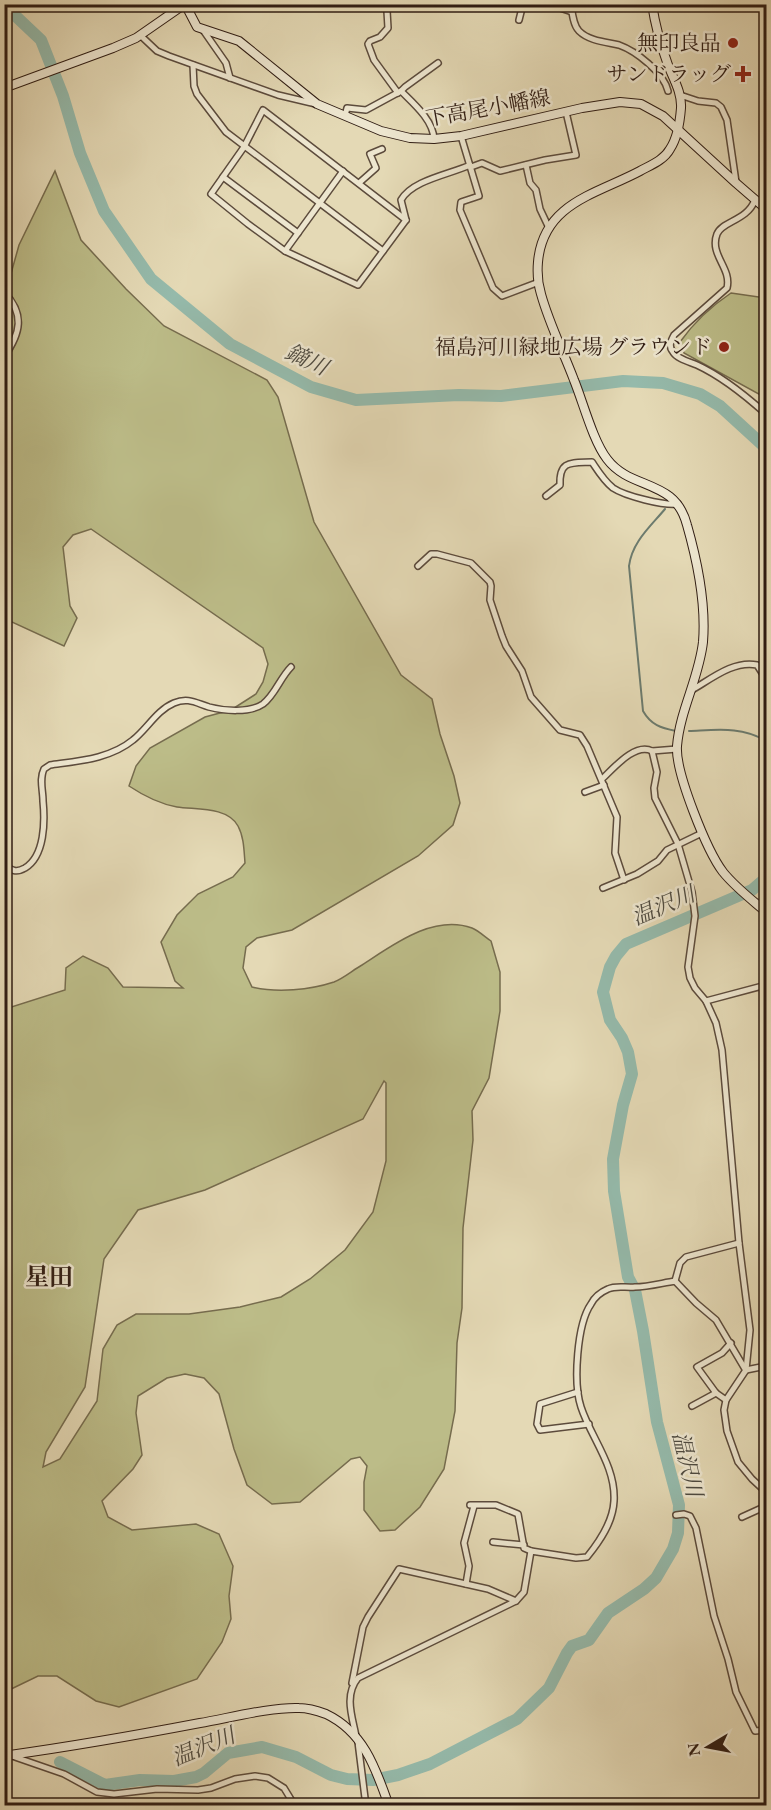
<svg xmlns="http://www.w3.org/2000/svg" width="771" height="1810" font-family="'EB Garamond','Noto Serif JP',serif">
<rect width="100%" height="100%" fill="#e4d9b5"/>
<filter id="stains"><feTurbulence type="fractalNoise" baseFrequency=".00333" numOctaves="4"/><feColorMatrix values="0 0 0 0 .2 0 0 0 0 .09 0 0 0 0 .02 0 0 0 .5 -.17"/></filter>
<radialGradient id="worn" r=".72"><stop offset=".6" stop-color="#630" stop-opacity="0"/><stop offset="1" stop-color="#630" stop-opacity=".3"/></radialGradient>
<g fill="#bcbc88" stroke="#766c4e" stroke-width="1.5" fill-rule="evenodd">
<path d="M55 171 81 240 126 289 164 326 267 380 278 397 314 522 401 675 432 699 440 734 454 776 460 803 453 825 418 856 292 930 257 938 246 947 243 968 252 987C277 993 310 990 334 982 344 978 353 970 362 965 393 945 433 914 472 928 479 931 485 937 491 941L500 972V1011L489 1078 472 1111 473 1140 463 1228 462 1308 457 1343 455 1411 444 1469 420 1507 395 1530 380 1531 364 1510V1482L367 1466 360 1457 351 1459 300 1502 272 1504 247 1485 234 1449 219 1394 204 1378 185 1374 167 1378 138 1396 136 1413 142 1455 133 1469 102 1501 108 1517 132 1530 196 1524 219 1534 233 1566 229 1596 231 1619 222 1642 197 1679 119 1707 96 1701 57 1676H38L5 1692V1009L65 990 66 968 83 956 108 968 123 987 183 988 175 981 161 942 177 915 198 894 233 877 245 863C244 851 244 837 238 826 227 806 195 810 177 807 160 804 144 796 129 786L136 766 150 748 205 717 231 710 256 694 263 682 268 664 263 648 91 529 73 535 63 547 70 606 77 618 64 646 10 621 5 624V295L19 245ZM384 1081 386 1083V1161L373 1212 345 1250 310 1279 281 1297 240 1307 189 1314H136L117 1325 103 1349 97 1401 60 1459 43 1467 46 1452 85 1387 104 1259 138 1210 205 1190 363 1119Z"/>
<path d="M731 293 766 298V398L684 353 680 342C695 321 710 307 731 293Z"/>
</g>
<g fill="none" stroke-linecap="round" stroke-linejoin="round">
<g stroke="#6c7b6e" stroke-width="2">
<path d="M665 509C650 527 632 542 629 566L643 711C651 725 661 728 676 731"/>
<path d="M689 731C716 730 742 726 766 741"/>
</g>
<g stroke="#95baab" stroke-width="12">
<path d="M4 5 41 40 63 96 80 153 104 211 151 279 230 344 311 387 356 400 459 395 501 396 623 381 663 383 700 394 720 406 766 448"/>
<path d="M60 1762 105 1785 140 1780 174 1781 196 1777 204 1773 228 1753 262 1747 296 1757 331 1775 347 1779 373 1780 398 1775 430 1764 517 1719 549 1688 567 1653 572 1646 589 1640 608 1613 644 1589 656 1578 673 1549 678 1533 679 1505 657 1422 643 1331 635 1290 628 1277 614 1191 613 1159 623 1105 632 1074 628 1052 622 1038 610 1020 603 992 610 967 616 956 626 944 752 890 766 878"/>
</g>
<g stroke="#5c4b3c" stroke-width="8">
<g id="street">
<path d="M548 4 572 12"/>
<path d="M571 4C572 12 573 25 579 31 589 41 606 42 619 45 636 51 664 73 668 91"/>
<path d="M387 11 388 28 380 37 370 41 368 44 374 60 398 93"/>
<path d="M519 20 523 4"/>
<path d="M203 30 226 63 230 78"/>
<path d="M140 35 157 51 169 56 278 95 316 104"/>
<path d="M193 65 194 86 197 94 226 132 383 251"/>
<path d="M401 91 405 87 438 63"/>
<path d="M680 95 698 101 716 103 721 107 727 120 736 182"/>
<path d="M263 110 406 220 358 285 285 251 248 224 211 194 244 147Z"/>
<path d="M345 116 347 108 366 110 401 91C414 104 433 120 434 139"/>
<path d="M461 136 479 196 461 202 460 210 493 288 502 296 539 282"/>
<path d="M526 165 530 183 536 190 540 209 549 228"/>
<path d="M471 167 482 163 500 171 545 160 576 155 566 112"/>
<path d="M223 177 298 233"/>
<path d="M359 183 376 168 370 154 382 149"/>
<path d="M4 187 7 191 4 193"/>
<path d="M755 200C747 221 722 221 717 234 709 255 732 268 727 288L674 335C671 341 668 346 673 352 677 359 690 362 697 365 723 377 746 396 766 414"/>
<path d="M406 220 401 200C412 180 451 174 470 165"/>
<path d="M285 251 343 171"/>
<path d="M4 292C25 314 21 333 4 357"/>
<path d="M546 496 560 485C559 460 571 463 592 462 598 471 604 481 613 488 625 496 664 506 678 504"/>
<path d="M418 566 431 554H437L471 563 490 582 491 586 490 600 502 636 506 646 522 671 531 697 560 730 580 735 587 746 617 817 615 853 624 880"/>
<path d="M692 690C711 679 734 660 757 665L766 679"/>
<path d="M652 751 677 749"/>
<path d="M602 779C613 769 635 742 652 751L657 772 654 788 655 798 678 844 692 892 695 916 688 967 690 978 695 988 706 1001 716 1023 722 1050 739 1243 750 1330 746 1370 726 1400 724 1410 727 1431 738 1462 752 1479 766 1492"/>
<path d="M585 792 604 785"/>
<path d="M4 864C12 871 16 873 25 868 45 856 45 821 43 801 43 790 39 779 44 769L50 765C78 761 110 759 133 740 147 729 157 710 174 703 188 697 196 703 209 707 224 711 250 713 263 704 275 695 280 678 291 667"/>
<path d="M603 888 637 874 658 861 667 850 702 833"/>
<path d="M759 905 766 895"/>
<path d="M706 1001 766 985"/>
<path d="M675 1281 680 1263 686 1257 739 1243"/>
<path d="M746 1370 766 1366"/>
<path d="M578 1392 540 1404 537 1424 540 1430 589 1424"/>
<path d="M726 1400 716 1393 697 1367 722 1353 731 1343"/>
<path d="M692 1406 716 1393"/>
<path d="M470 1505H496L518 1514 524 1548 531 1551"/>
<path d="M676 1515 684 1514 690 1516 696 1528 714 1616 728 1659 736 1692 755 1731 766 1730"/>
<path d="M742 1517 764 1507 766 1492"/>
<path d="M493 1542 524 1545"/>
<path d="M466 1584 469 1566 464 1543 474 1506"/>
<path d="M352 1683 363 1627 368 1617 399 1569 488 1589 516 1601"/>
<path d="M356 1736C352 1716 344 1695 358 1678L516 1601 524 1592 531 1551 576 1558 587 1557C600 1541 613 1522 614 1501 616 1466 591 1438 581 1407 573 1383 577 1324 591 1304 594 1298 601 1292 608 1289 616 1285 626 1288 635 1287 648 1287 662 1283 675 1281L696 1303 716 1320 745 1369"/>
<path d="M358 1742 366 1806"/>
<path d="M12 1756 64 1774 97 1792 114 1794 157 1789 198 1790 211 1788 235 1779 255 1776 268 1778 284 1788 295 1806"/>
</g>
</g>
<g stroke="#2f1c13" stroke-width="10">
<g id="secondary">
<path d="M185 4 197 27 239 41 317 104 381 131 410 138 434 139 461 136 582 108 620 102 641 104 663 116 736 183 766 209"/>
<path d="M652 4C655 24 660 43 667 62 672 77 682 91 681 108 680 121 678 137 670 149 664 160 651 165 640 171 597 194 543 203 538 262 537 273 538 284 541 294 549 323 563 351 574 380 583 402 593 441 607 459 631 491 675 478 687 525 697 560 706 605 703 642 699 678 680 710 677 746 675 772 707 851 723 872 735 887 751 899 766 912"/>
<path d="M4 88 113 48 136 38 185 4"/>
<path d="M4 1754 10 1755C74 1746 137 1735 200 1723 229 1718 271 1707 299 1708 308 1708 318 1711 326 1714 364 1732 376 1769 389 1806"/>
</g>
</g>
<use href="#street" stroke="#ede6cf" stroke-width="5"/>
<use href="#secondary" stroke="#ede6cf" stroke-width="8"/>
</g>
<g fill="#8f2418" stroke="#ede6cf" stroke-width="2">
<circle cx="733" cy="43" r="6"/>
<path d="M740 65h6v6h6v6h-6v6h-6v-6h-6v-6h6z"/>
<circle cx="724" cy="347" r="6"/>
</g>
<g text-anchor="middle" stroke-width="5" stroke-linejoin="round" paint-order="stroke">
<g font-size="21" fill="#2f1c13" stroke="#ede6cf" text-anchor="end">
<text x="721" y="50">無印良品</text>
<text x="731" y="81">サンドラッグ</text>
<text x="712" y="354">福島河川緑地広場 グラウンド</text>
</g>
<g font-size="21" fill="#2f1c13" stroke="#ede6cf">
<text transform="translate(488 108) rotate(-10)" y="7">下高尾小幡線</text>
</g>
<g font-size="22" font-style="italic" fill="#4e4b41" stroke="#ede6cf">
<text transform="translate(307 359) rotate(25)" y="8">鏑川</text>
<text transform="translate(663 905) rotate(-23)" y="8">温沢川</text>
<text transform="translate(688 1464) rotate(77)" y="8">温沢川</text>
<text transform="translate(203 1746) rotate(-22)" y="8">温沢川</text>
</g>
<g font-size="24" font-weight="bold" fill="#2f1c13" stroke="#ede6cf">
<text x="49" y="1285">星田</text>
</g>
</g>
<rect width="771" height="1810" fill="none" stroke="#e4d9b5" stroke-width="24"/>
<rect x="6" y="6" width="759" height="1798" fill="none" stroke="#2f1c13" stroke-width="3"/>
<rect x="12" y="12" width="747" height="1786" fill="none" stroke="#2f1c13" stroke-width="1.5"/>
<g transform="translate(708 1747) rotate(260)" stroke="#ede6cf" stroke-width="4.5" paint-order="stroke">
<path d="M0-4.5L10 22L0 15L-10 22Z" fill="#2f1c13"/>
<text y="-9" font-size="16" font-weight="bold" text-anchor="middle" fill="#2f1c13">N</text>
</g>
<rect width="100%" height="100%" filter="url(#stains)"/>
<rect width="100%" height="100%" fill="url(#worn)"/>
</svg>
